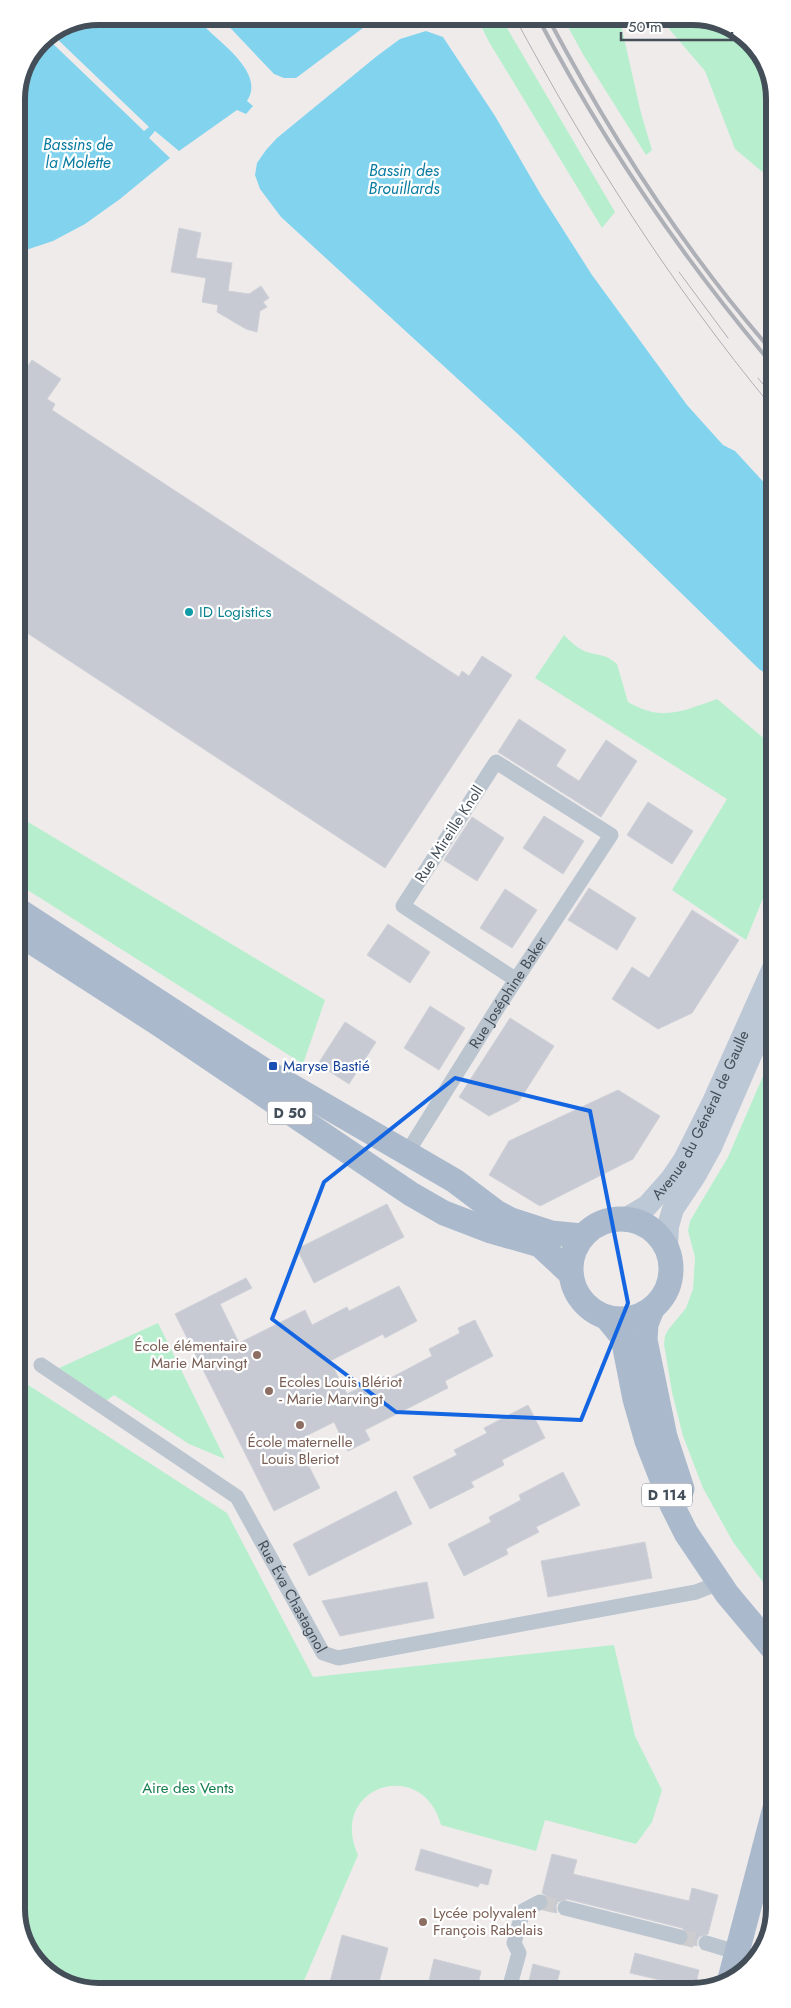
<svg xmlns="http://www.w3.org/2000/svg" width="791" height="2008" font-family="Jost,sans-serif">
<rect width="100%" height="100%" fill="#efebeb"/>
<g fill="#b7efce">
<path d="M476 16H500L615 212 602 228 489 42Z"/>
<path d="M562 16H619L641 113 652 150 646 155 584 56Z"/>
<path d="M658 16H698L743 34 770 73 771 179 735 149 705 71Z"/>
<path d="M564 635C571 642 578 649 587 652 601 656 605 654 617 664L628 702C662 722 683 711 717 699L772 745V876L746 940 672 890 727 799 535 678Z"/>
<path d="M18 816 325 1000 303 1064 18 884Z"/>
<path d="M773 1053 774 1597 733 1542 703 1488 683 1436 672 1392 664 1344 665 1336 668 1330 686 1308 693 1289 695 1257 688 1231 690 1221 728 1157Z"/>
<path d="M158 1323 225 1459 189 1444 114 1395 106 1401 59 1368Z"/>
<path d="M19 1379 227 1513 313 1677 614 1645 635 1736 662 1790 652 1822 636 1844 545 1820 536 1851 441 1825C422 1755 327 1787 358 1855L300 1990 93 1992 48 1974 21 1935Z"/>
</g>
<g fill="#82d4ee">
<path d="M99 16H206L212 23 206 28C223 45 265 74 247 101L253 106 246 114 237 110 179 151 155 131 149 138 170 158 120 199 85 224 53 241 17 253 16 94 41 40 47 38 144 131 149 127 53 35Z"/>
<path d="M219 16H379L296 78H284L274 74Z"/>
<path d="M426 31 443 37 495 116 541 195 592 275 687 405 723 445 735 451 771 490 772 678 759 669 520 436 281 217 260 189 255 175 257 163 266 150 277 138 377 56 400 39Z"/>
</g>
<g fill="#c7cad2" stroke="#cfd1d8">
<path d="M179 228 201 233 196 258 232 263 228 291 249 294 261 286 269 298 263 302 267 307 260 311 257 332 246 329 217 312 218 305 202 302 206 278 171 272Z"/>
<path d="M32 360 61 379 47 399 55 404 52 410 459 677 462 671 469 676 482 656 512 675 385 868 18 627 17 383Z"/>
<path d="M519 719 566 750 556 766 579 781 606 740 637 761 601 817 498 752Z"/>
<path d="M648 802 693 831 672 864 627 835Z"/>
<path d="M544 816 584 841 563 874 523 848Z"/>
<path d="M472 817 504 838 477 881 444 860Z"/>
<path d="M589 888 636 918 617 950 568 920Z"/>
<path d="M505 889 537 910 512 948 480 928Z"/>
<path d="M692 910 739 940 692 1013 658 1029 612 999 632 967 649 978Z"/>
<path d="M388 924 430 952 410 983 367 955Z"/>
<path d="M430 1006 465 1028 439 1070 404 1048Z"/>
<path d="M510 1018 554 1046 519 1101 489 1116 459 1097Z"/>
<path d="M345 1022 376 1042 349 1084 318 1064Z"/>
<path d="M618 1090 660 1116 633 1159 540 1206 489 1175 509 1141Z"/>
<path d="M387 1204 404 1237 314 1283 297 1249Z"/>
<path d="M246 1278 252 1288 220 1304 239 1343 305 1310 312 1325 347 1307 349 1311 399 1286 417 1321 385 1338 383 1334 330 1361 347 1394 383 1376 385 1381 432 1356 429 1349 460 1333 458 1328 475 1320 493 1356 445 1381 448 1388 365 1430 370 1440 348 1451 334 1422 296 1441 320 1488 274 1511 175 1314Z"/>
<path d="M528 1405 545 1438 502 1460 504 1465 471 1482 474 1487 430 1509 413 1477 457 1455 454 1450 487 1433 484 1428Z"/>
<path d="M563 1472 580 1505 536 1527 539 1532 506 1549 508 1554 464 1576 448 1544 491 1522 489 1517 521 1500 519 1495Z"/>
<path d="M396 1491 412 1524 309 1576 293 1544Z"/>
<path d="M645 1542 652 1578 548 1597 541 1561Z"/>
<path d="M427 1582 434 1618 340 1636 322 1601Z"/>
<path d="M421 1849 492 1870 488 1885 480 1883 478 1887 415 1870Z"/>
<path d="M552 1854 577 1860 573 1874 689 1901 692 1888 718 1895 708 1934 699 1937 697 1941V1946L687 1944 689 1935 682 1928 567 1899 558 1902 556 1906 557 1913 545 1910 549 1902 548 1897 542 1893Z"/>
<path d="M342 1935 388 1948 377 1990H328Z"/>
<path d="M635 1953 699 1970 695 1988H672L673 1983 630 1973Z"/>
<path d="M434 1959 481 1971 477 1989H427Z"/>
<path d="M533 1964 560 1971 555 1989H527Z"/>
</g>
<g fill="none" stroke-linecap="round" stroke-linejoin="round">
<g stroke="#cdccce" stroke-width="15" stroke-dasharray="15 8" stroke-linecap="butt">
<path d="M540 1902 565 1908"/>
<path d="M680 1937 706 1943"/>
</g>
<g stroke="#bbc5cf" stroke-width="15">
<path id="s1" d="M405 1152 412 1145 500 1004 611 835 496 762 403 906 515 979"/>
<path id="s2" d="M41 1365 237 1497 323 1653 338 1658 696 1592 719 1583"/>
<path d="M565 1908 680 1937"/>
<path d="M706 1943 736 1952"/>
<path d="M509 1989 519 1953 514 1943 523 1911 540 1902"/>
</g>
<g stroke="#bdc8d6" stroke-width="22">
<path id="s3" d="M625 1219 647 1206 671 1179 684 1160 713 1102 773 968"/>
<path d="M667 1248 668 1226 673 1209 695 1176 711 1147 773 1004"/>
</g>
<g stroke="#aabacc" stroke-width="25">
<path d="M18 910 262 1069 455 1181 496 1212 511 1220 551 1233 582 1236"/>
<path d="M18 933 159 1024 411 1194 444 1213 491 1231 540 1245 570 1273"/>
<circle cx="621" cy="1269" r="50"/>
<path d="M652 1309 646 1324 645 1340 665 1437 682 1489"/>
<path d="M607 1318 621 1335 624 1343 635 1399 647 1441 672 1505 686 1533 727 1594 774 1650"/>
<path d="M730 1979 775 1808"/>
</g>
<g stroke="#adb0b6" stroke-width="1">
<path d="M514 16C588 154 671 285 771 406"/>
<path d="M679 272 728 338"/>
<path d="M758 378 771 394"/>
</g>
<g stroke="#adb0b6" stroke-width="4">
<path d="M537 16C602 140 681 256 771 363"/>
<path d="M547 16C610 135 683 249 771 350"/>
</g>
</g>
<path fill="none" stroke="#1365e1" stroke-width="4" stroke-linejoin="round" d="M455 1078 590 1111 628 1303 581 1420 396 1412 272 1319 324 1182Z"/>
<circle fill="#0f9aa8" stroke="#fff" stroke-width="2" cx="189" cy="612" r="5"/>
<rect fill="#1a4fb4" stroke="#fff" stroke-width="2" x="268" y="1061" width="10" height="10" rx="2.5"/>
<g fill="#8d6e63" stroke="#fff" stroke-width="2">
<circle cx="257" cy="1355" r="5"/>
<circle cx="269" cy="1391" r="5"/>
<circle cx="300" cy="1425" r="5"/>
<circle cx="423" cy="1922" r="5"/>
</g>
<g text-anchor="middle" stroke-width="4.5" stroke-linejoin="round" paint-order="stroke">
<g fill="#fff" stroke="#7b838b" stroke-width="1">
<rect x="267.5" y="1101.5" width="45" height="23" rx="4"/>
<rect x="642" y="1483.5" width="50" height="23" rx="4"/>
</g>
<g font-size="14" font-weight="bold" fill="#434e59">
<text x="290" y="1118">D 50</text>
<text x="667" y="1500">D 114</text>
</g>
<g font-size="15" fill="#0d838f" stroke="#fff" text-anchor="start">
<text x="199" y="617">ID Logistics</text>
</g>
<g font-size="15" fill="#434e59" stroke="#fff">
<text transform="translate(449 834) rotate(-57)" y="5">Rue Mireille Knoll</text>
<text dy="5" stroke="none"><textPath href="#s1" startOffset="190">Rue Joséphine Baker</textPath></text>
<text dy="5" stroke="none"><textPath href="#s3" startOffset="132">Avenue du Général de Gaulle</textPath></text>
<text dy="5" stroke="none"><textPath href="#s2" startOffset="350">Rue Éva Chastagnol</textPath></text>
</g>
<g font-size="15" fill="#164399" stroke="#fff" text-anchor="start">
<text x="283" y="1071">Maryse Bastié</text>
</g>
<g font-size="15" fill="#785e54" stroke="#fff" text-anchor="start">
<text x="247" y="1351" text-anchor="end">École élémentaire<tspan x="247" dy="17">Marie Marvingt</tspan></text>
<text x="279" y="1387">Ecoles Louis Blériot<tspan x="279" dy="17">- Marie Marvingt</tspan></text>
<text x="300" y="1447" text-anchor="middle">École maternelle<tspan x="300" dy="17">Louis Bleriot</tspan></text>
<text x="433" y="1918">Lycée polyvalent<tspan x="433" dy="17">François Rabelais</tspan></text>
</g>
<g font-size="15" fill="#137c4b" stroke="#fff">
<text x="188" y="1793">Aire des Vents</text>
</g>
<g font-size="16" font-style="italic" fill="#087ba0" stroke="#fff">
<text x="78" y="150">Bassins de<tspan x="78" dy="18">la Molette</tspan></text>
<text x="404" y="176">Bassin des<tspan x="404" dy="18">Brouillards</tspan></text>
</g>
</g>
<path d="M0 0H791V2008H0ZM99 25H692A74 74 0 0 1 766 99V1909A74 74 0 0 1 692 1983H99A74 74 0 0 1 25 1909V99A74 74 0 0 1 99 25Z" fill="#fff" fill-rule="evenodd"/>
<path fill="none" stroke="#434e59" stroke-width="6" d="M99 25H692A74 74 0 0 1 766 99V1909A74 74 0 0 1 692 1983H99A74 74 0 0 1 25 1909V99A74 74 0 0 1 99 25Z"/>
<path d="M621 32v8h111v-8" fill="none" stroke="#434e59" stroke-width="2.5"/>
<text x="628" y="32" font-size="15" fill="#434e59" stroke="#ffffff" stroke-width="4" paint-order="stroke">50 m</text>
</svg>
